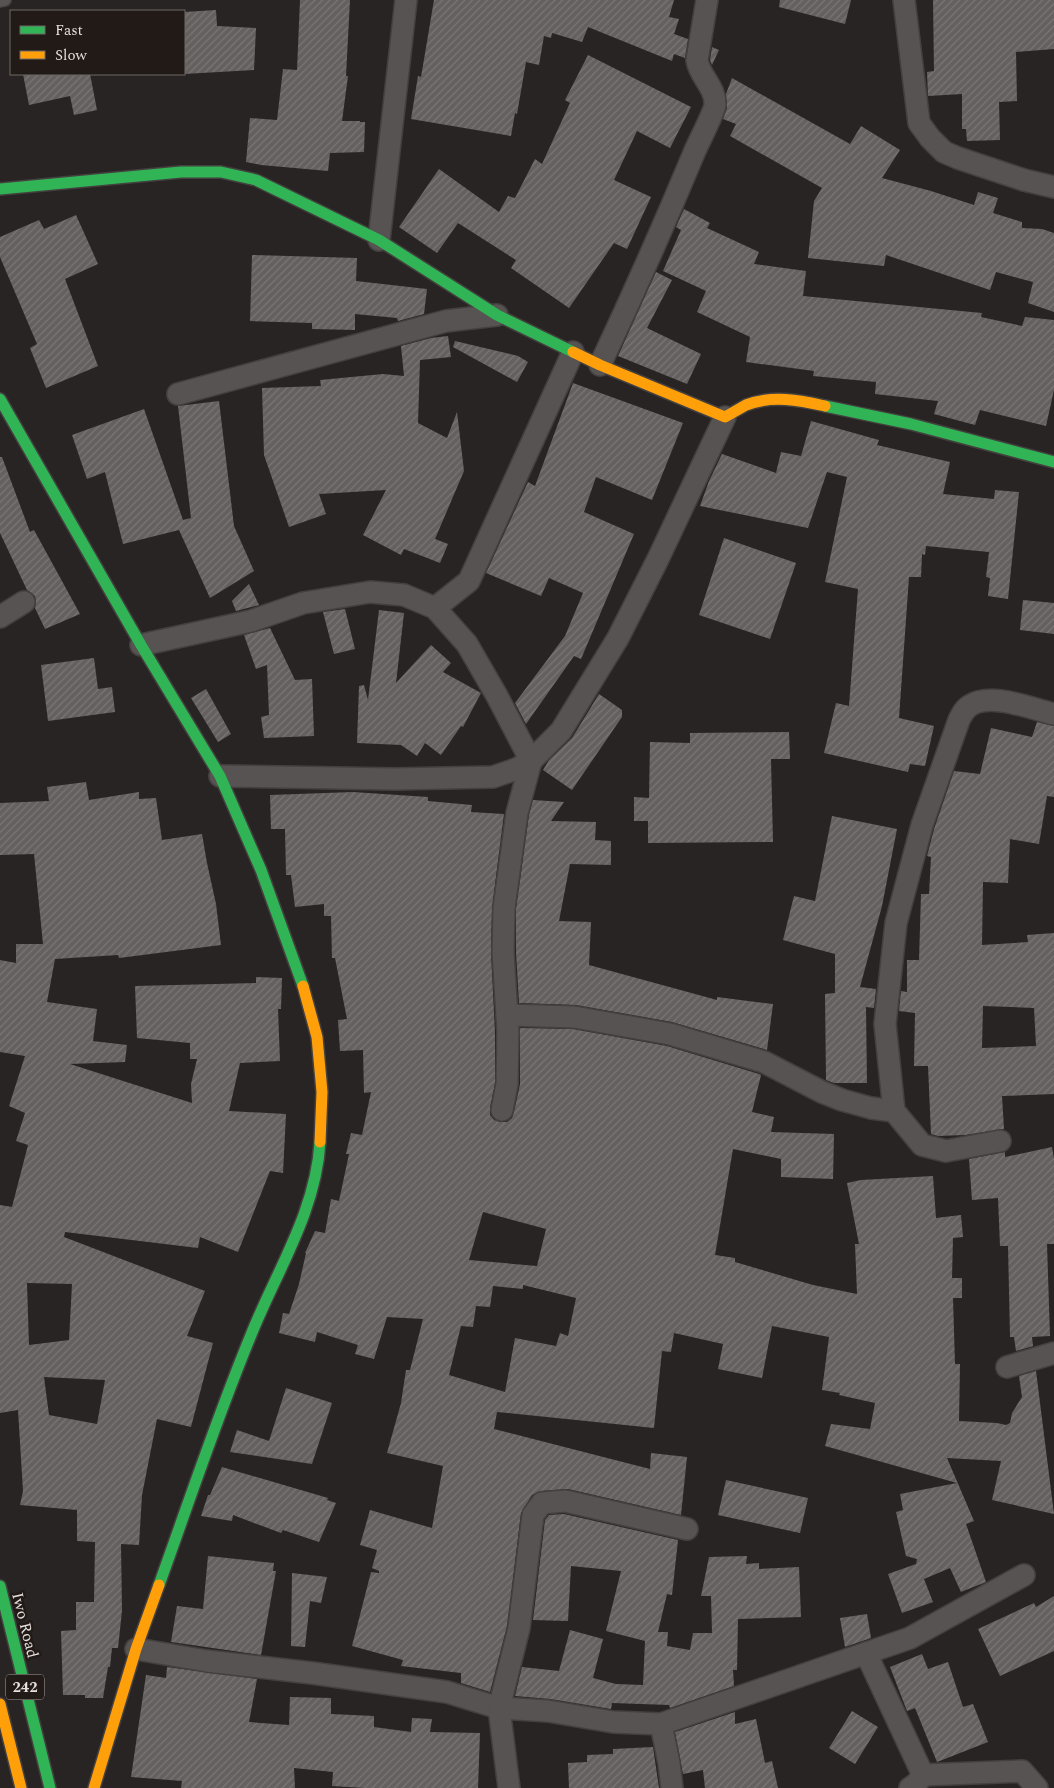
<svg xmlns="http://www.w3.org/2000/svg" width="1054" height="1788" font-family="Spectral,serif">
<defs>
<pattern id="building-hatch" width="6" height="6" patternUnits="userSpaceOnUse" patternTransform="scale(1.25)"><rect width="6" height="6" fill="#646060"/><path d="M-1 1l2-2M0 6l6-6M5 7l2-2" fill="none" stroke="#7a7676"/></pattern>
</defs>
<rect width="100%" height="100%" fill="#282423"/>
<g fill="url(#building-hatch)" fill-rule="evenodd">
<path d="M300 0H350L346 76H348L342 121H360V122H365L364 152 330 153 328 171 261 165 246 162 250 118 277 120 283 69 297 70Z"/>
<path d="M434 0H674L669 17 679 19 674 34 688 39 685 58 674 54 672 61 588 27 582 42 552 33 551 38 544 36 539 65 526 62 517 114 515 113 511 136 411 119 418 76 421 77Z"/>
<path d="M780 0H851L845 24 779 7Z"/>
<path d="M933 0H1054V49L1016 52 1017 101 999 102 1000 140 967 141 966 129H962V94L928 96 927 72 934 71Z"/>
<path d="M216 10 217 26 256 28 254 70 184 74V12Z"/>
<path d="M712 47 719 50 712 65 710 60Z"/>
<path d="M588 55 691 107 670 148 637 131 614 180 651 197 627 249 614 243 569 308 511 268 516 260 458 223 437 253 399 227 439 169 499 212 508 196 515 198 535 159 542 164 570 103 565 100Z"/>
<path d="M23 74H90L97 110 74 115 70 96 29 105Z"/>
<path d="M732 78 850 144 861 126 900 150 882 178 931 191 974 205 978 192 998 198 993 213 1022 222V228L1042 229 1054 233V312L1028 303 1033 282 996 272 990 290 886 255 884 266 808 258 814 201 822 188 730 136 736 124 723 119 727 108 726 94Z"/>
<path d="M684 209 710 223 707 228 759 252 754 264 806 271 803 296 982 313 981 317 1022 326 1025 317 1054 320V390L1046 426 980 410 975 425 934 414 938 401 875 394 876 382 813 376 814 371 746 362 750 337 697 312 706 291 663 271 681 230 676 227Z"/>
<path d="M76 215 98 264 65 279 98 366 46 388 30 348 37 344 0 257V237L39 220 44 229Z"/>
<path d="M252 255 357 258 356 281 427 289 424 314 398 321 397 318 355 314V330L312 329V323L250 321Z"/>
<path d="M656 272 672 280 647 328 701 354 687 384 618 356Z"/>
<path d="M448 336 451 357 420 360 418 423 447 438 457 412 464 471 435 539 448 544 440 563 404 549 401 555 363 535 386 490 319 494 326 514 289 527 264 455 262 388 321 386 320 380 383 374 404 376 401 346 431 338Z"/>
<path d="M455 341 518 356 528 362 517 382 453 347Z"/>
<path d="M573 383 683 423 652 500 596 477 584 512 634 534 581 659 574 656 526 724 515 703 565 636 583 593 549 578 541 596 486 573 528 482 535 486Z"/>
<path d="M219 401 234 526 254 571 210 598 179 530 123 544 105 472 87 479 72 435 144 409 183 520 191 518 178 406Z"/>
<path d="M811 421 879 440 877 445 950 462 943 494 994 499 995 490 1019 492 1008 599 988 596 990 578 986 577 989 552 926 546 925 555 922 554 921 577H909L899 718 934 726 925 766 910 764 908 772 824 753 836 703 849 706 858 589 825 582 847 477 827 472 808 528 700 506 709 481 722 454 776 473 781 452 801 456Z"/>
<path d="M0 457H2L30 532 34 530 80 614 45 629 35 608 36 602 35 596 27 590 0 533Z"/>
<path d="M724 538 796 563 770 639 699 615Z"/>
<path d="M249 584 259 605 236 611 232 601Z"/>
<path d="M1023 600 1054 603V634L1020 630Z"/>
<path d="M345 609 355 649 334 654 323 612Z"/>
<path d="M379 610 404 613 396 683 431 645 451 663 443 672 481 693 463 727 461 726 441 755 425 743 417 756 401 745 357 743 359 686 364 685 368 700Z"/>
<path d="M270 628 295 680 312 679 314 736 264 738 261 717 269 715 267 665 256 669 244 635Z"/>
<path d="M94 658 98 689 112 687 115 712 48 721 41 665Z"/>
<path d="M206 689 231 734 218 742 191 698Z"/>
<path d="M599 694 622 710V717L572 790 543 770 549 760 572 738Z"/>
<path d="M1037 722 1054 726V797L1047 796 1039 844 1010 839 1008 883 983 882 982 945 1028 942 1027 935 1054 933V1094L1002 1096 1004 1129 965 1135 938 1136 931 1134 928 1066H914L915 1013 899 1011 901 991 907 992V960H919L921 894H929L931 857 927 856 934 829 954 771 980 774 991 728 1032 737ZM983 1006 1034 1008 1036 1046 982 1048Z"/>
<path d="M789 732 790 759H771L773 842 648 843V821H634V797L649 798 650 742 690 743V733Z"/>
<path d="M86 782 89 800 139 792V799L156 798 162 840 202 834 207 863 216 904 221 945 119 958 118 955 55 959 47 1002 97 1009 93 1041 127 1045 125 1062 70 1064 192 1103 191 1084 197 1059H190V1043L137 1038 135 986 256 983V977L282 978 281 1009H278L280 1061 240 1063 229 1111 286 1114 283 1173 270 1171 238 1252 200 1237 198 1248 65 1232 64 1237 205 1291 187 1336 213 1343 191 1427 157 1419 142 1495 139 1545 121 1544 122 1611 118 1648H112L110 1667H108L103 1698H85V1695H63L61 1631 76 1630V1602H94L95 1542 77 1541V1510L20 1505 23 1491 18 1410 0 1413V1205L12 1207 28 1145 16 1141 25 1113 9 1106 25 1056 0 1052V960L16 963V944H43L34 854 0 855V803L49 801 47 787ZM27 1283 72 1284 69 1340 29 1345ZM44 1377 105 1380 97 1424 49 1415Z"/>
<path d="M353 792 428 797V801L472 805 471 812 504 814 492 908 491 953 495 1032V1083L490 1108V1115L494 1120 500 1122H507L512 1118 514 1112 520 1084V1028L573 1029 667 1046 759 1074 761 1075 752 1112 774 1117 771 1132 834 1134 833 1179 781 1177V1159L733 1149 715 1255 735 1258V1262L813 1285 857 1294 855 1244H859L847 1183 861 1180 933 1176 936 1218 961 1215 963 1237 953 1238 952 1278H962V1298H953L955 1364H960L959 1421 997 1423 1006 1425 1010 1423 1012 1413 1022 1397 1019 1376 1036 1371 1054 1514 992 1500 1001 1461 947 1458 974 1521 966 1524 986 1582 961 1592 950 1568 924 1579 933 1602 902 1613 888 1574 916 1564 917 1559 906 1556 896 1512 903 1510 900 1494 957 1483 825 1446 831 1424 870 1429 875 1403 839 1395 840 1393 822 1390 829 1337 772 1326 762 1378 718 1369 723 1344 674 1333 671 1352 662 1351 654 1428 497 1412 494 1429 650 1469 651 1453 687 1457 681 1515 568 1489 541 1491 532 1495 521 1513 507 1626 490 1692 461 1683V1673L401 1666 403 1660 352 1646 371 1572 379 1573V1571L372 1568 377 1550 360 1545 370 1510 432 1528 443 1466 387 1453 401 1403 406 1370H410L423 1319 387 1317 374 1359 355 1354 358 1345 317 1332 315 1342 279 1333 283 1313 289 1314 299 1284 306 1253H305L315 1231 325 1233 331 1199 339 1201 349 1154H346L351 1133 362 1135 371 1092 364 1093 363 1050 340 1051 338 1020 347 1019 335 958H332L331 916H324V904L295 907 291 875H286L285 829H271L270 795ZM483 1212 546 1229 537 1266 469 1260ZM523 1285 576 1298 568 1336 560 1333 556 1346 515 1338 505 1392 449 1375 461 1326 473 1327 476 1306 490 1307 493 1286 523 1289Z"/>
<path d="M533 800 564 802 551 821 596 822 595 840 611 841V865L570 864 559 921 591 922 589 965 717 1000V997L773 1004 767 1050 672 1022 576 1005 519 1003 516 952V909L529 815Z"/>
<path d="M832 816 897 829 882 906 860 987 876 989 874 1008 866 1007 867 1083H834L826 1080 825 994 835 993V954L783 940 794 896 815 901Z"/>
<path d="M1052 1147 1054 1159V1244H1047L1050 1336 1032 1337 1033 1346 1016 1351 1014 1337H1010L1008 1246H1000L998 1198 972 1200 969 1159 1005 1152V1157Z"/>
<path d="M286 1388 332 1403 312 1464 230 1452 237 1430 269 1441Z"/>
<path d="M222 1467 328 1498 327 1500 336 1503 319 1542 283 1530 281 1533 233 1515 232 1521 201 1516 208 1495H210Z"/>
<path d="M726 1480 808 1498 800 1533 718 1515Z"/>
<path d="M564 1514 678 1540 672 1595 667 1594 658 1632H668L667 1646 690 1650 693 1633H712L711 1596H701L709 1557 747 1556 746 1564 759 1563V1569L799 1567 801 1617 738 1619 737 1670H733L734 1686 670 1708 669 1705 612 1703 611 1709 550 1699 515 1696 522 1667 559 1671 570 1630 603 1639 593 1678 616 1684 643 1685 645 1641 606 1631 621 1571 571 1566 568 1621 533 1620 545 1520 549 1515Z"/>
<path d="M208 1556 274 1563 273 1571H276L261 1655 171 1642 177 1606 203 1609Z"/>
<path d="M292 1573 327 1577 321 1603 310 1601 305 1647 291 1646Z"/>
<path d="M1054 1596V1651L1000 1676 978 1629 1034 1603 1036 1607Z"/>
<path d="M867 1614 871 1638 845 1647 840 1618Z"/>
<path d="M922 1654 928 1669 948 1662 963 1707 973 1704 988 1742 937 1762 915 1708 907 1711 890 1667Z"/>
<path d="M167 1667 257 1679 249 1722 289 1725 290 1697 331 1698V1714L374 1716V1727L411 1732 412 1718 432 1719 430 1732 480 1733 478 1788H364L332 1786 333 1772 294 1768 295 1788H181L182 1781 131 1777 146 1675 166 1678Z"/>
<path d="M852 1711 878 1727 855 1764 829 1748Z"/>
<path d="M735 1712V1724L756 1719 765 1763 772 1761 778 1788H705L703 1770 683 1774 675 1732Z"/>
<path d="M653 1747 659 1788H569L568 1763 587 1762V1755L613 1754V1749Z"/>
</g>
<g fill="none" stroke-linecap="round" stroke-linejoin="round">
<g stroke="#43403f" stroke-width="14">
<path id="lane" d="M0 1 5 0"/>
</g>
<g stroke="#43403f" stroke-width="24">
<g id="street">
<path d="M904 0 919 123 930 138 944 152 958 158 1024 180 1054 187"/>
<path d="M379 240 406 0"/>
<path d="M600 365C633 295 664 225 694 153 698 143 714 113 715 105 716 87 699 76 697 60L707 0"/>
<path d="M178 394 446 321 497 315"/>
<path d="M435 608 469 581 573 352"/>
<path d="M0 617 24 602"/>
<path d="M141 645 251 621 303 603 370 592 404 595 435 608 467 644 497 696 531 761 517 813 504 908 503 952 508 1032 507 1084 502 1110"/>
<path d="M220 776 395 779 493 777 516 769 531 761 561 731 618 638 658 559 725 417"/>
<path d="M507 1015 574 1017 670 1034 764 1062 822 1092 842 1100 871 1108 894 1111"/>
<path d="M1000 1141 946 1151 922 1145 894 1111 885 1024 896 923 922 825 959 720C962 714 965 708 971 705 991 692 1032 709 1054 714"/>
<path d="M1007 1367 1054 1353"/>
<path d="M136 1649 207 1661 312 1673 447 1692 499 1708 548 1711 613 1722 661 1724 910 1638 1024 1575"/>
<path d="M866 1653 923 1775 916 1784 910 1788"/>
<path d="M661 1724 669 1763 672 1788"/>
<path d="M923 1775 1022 1771 1037 1788"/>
<path d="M509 1788 499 1708 519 1628 533 1515 542 1503 565 1501 687 1529"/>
</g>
</g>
<g stroke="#43403f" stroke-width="14">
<g id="fast">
<path d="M0 189 181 172H221L256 180 379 240 497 315 573 352"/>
<path d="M0 399 141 645 220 776 261 870 303 986"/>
<path d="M825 406 911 424 1054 462"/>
<path d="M159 1585C189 1502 217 1417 251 1335 276 1272 316 1212 320 1142"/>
<path d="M0 1586 50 1788"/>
</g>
</g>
<g stroke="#43403f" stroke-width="14">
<g id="slow">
<path d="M573 352 600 365 725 417C732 413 739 409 746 405 772 395 799 400 825 406"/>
<path d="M303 986 317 1037 322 1092 320 1142"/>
<path d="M0 1704 21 1788"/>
<path d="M94 1788 136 1649 159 1585"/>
</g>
</g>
<use href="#lane" stroke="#565352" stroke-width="11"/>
<use href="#street" stroke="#565352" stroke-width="21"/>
<use href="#fast" stroke="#30b455" stroke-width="11"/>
<use href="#slow" stroke="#ff9f0a" stroke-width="11"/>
</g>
<g text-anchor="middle" stroke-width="5" stroke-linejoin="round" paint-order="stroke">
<rect fill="#211a17" stroke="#aaa4a2" stroke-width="1" x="6" y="1674.5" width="38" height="25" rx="4"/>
<g font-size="15" font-weight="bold" fill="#e5dfdd">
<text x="25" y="1692">242</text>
</g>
<g font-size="16" fill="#e5dfdd" stroke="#211a17">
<text transform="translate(26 1625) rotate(76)" y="6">Iwo Road</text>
</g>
</g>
<rect x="10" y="10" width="175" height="65" fill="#211a17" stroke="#6f6966"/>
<rect x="20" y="26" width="25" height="8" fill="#30b455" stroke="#6f6966"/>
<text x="55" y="35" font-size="15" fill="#e5dfdd">Fast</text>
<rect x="20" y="51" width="25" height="8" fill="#ff9f0a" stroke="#6f6966"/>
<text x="55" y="60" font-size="15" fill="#e5dfdd">Slow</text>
</svg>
